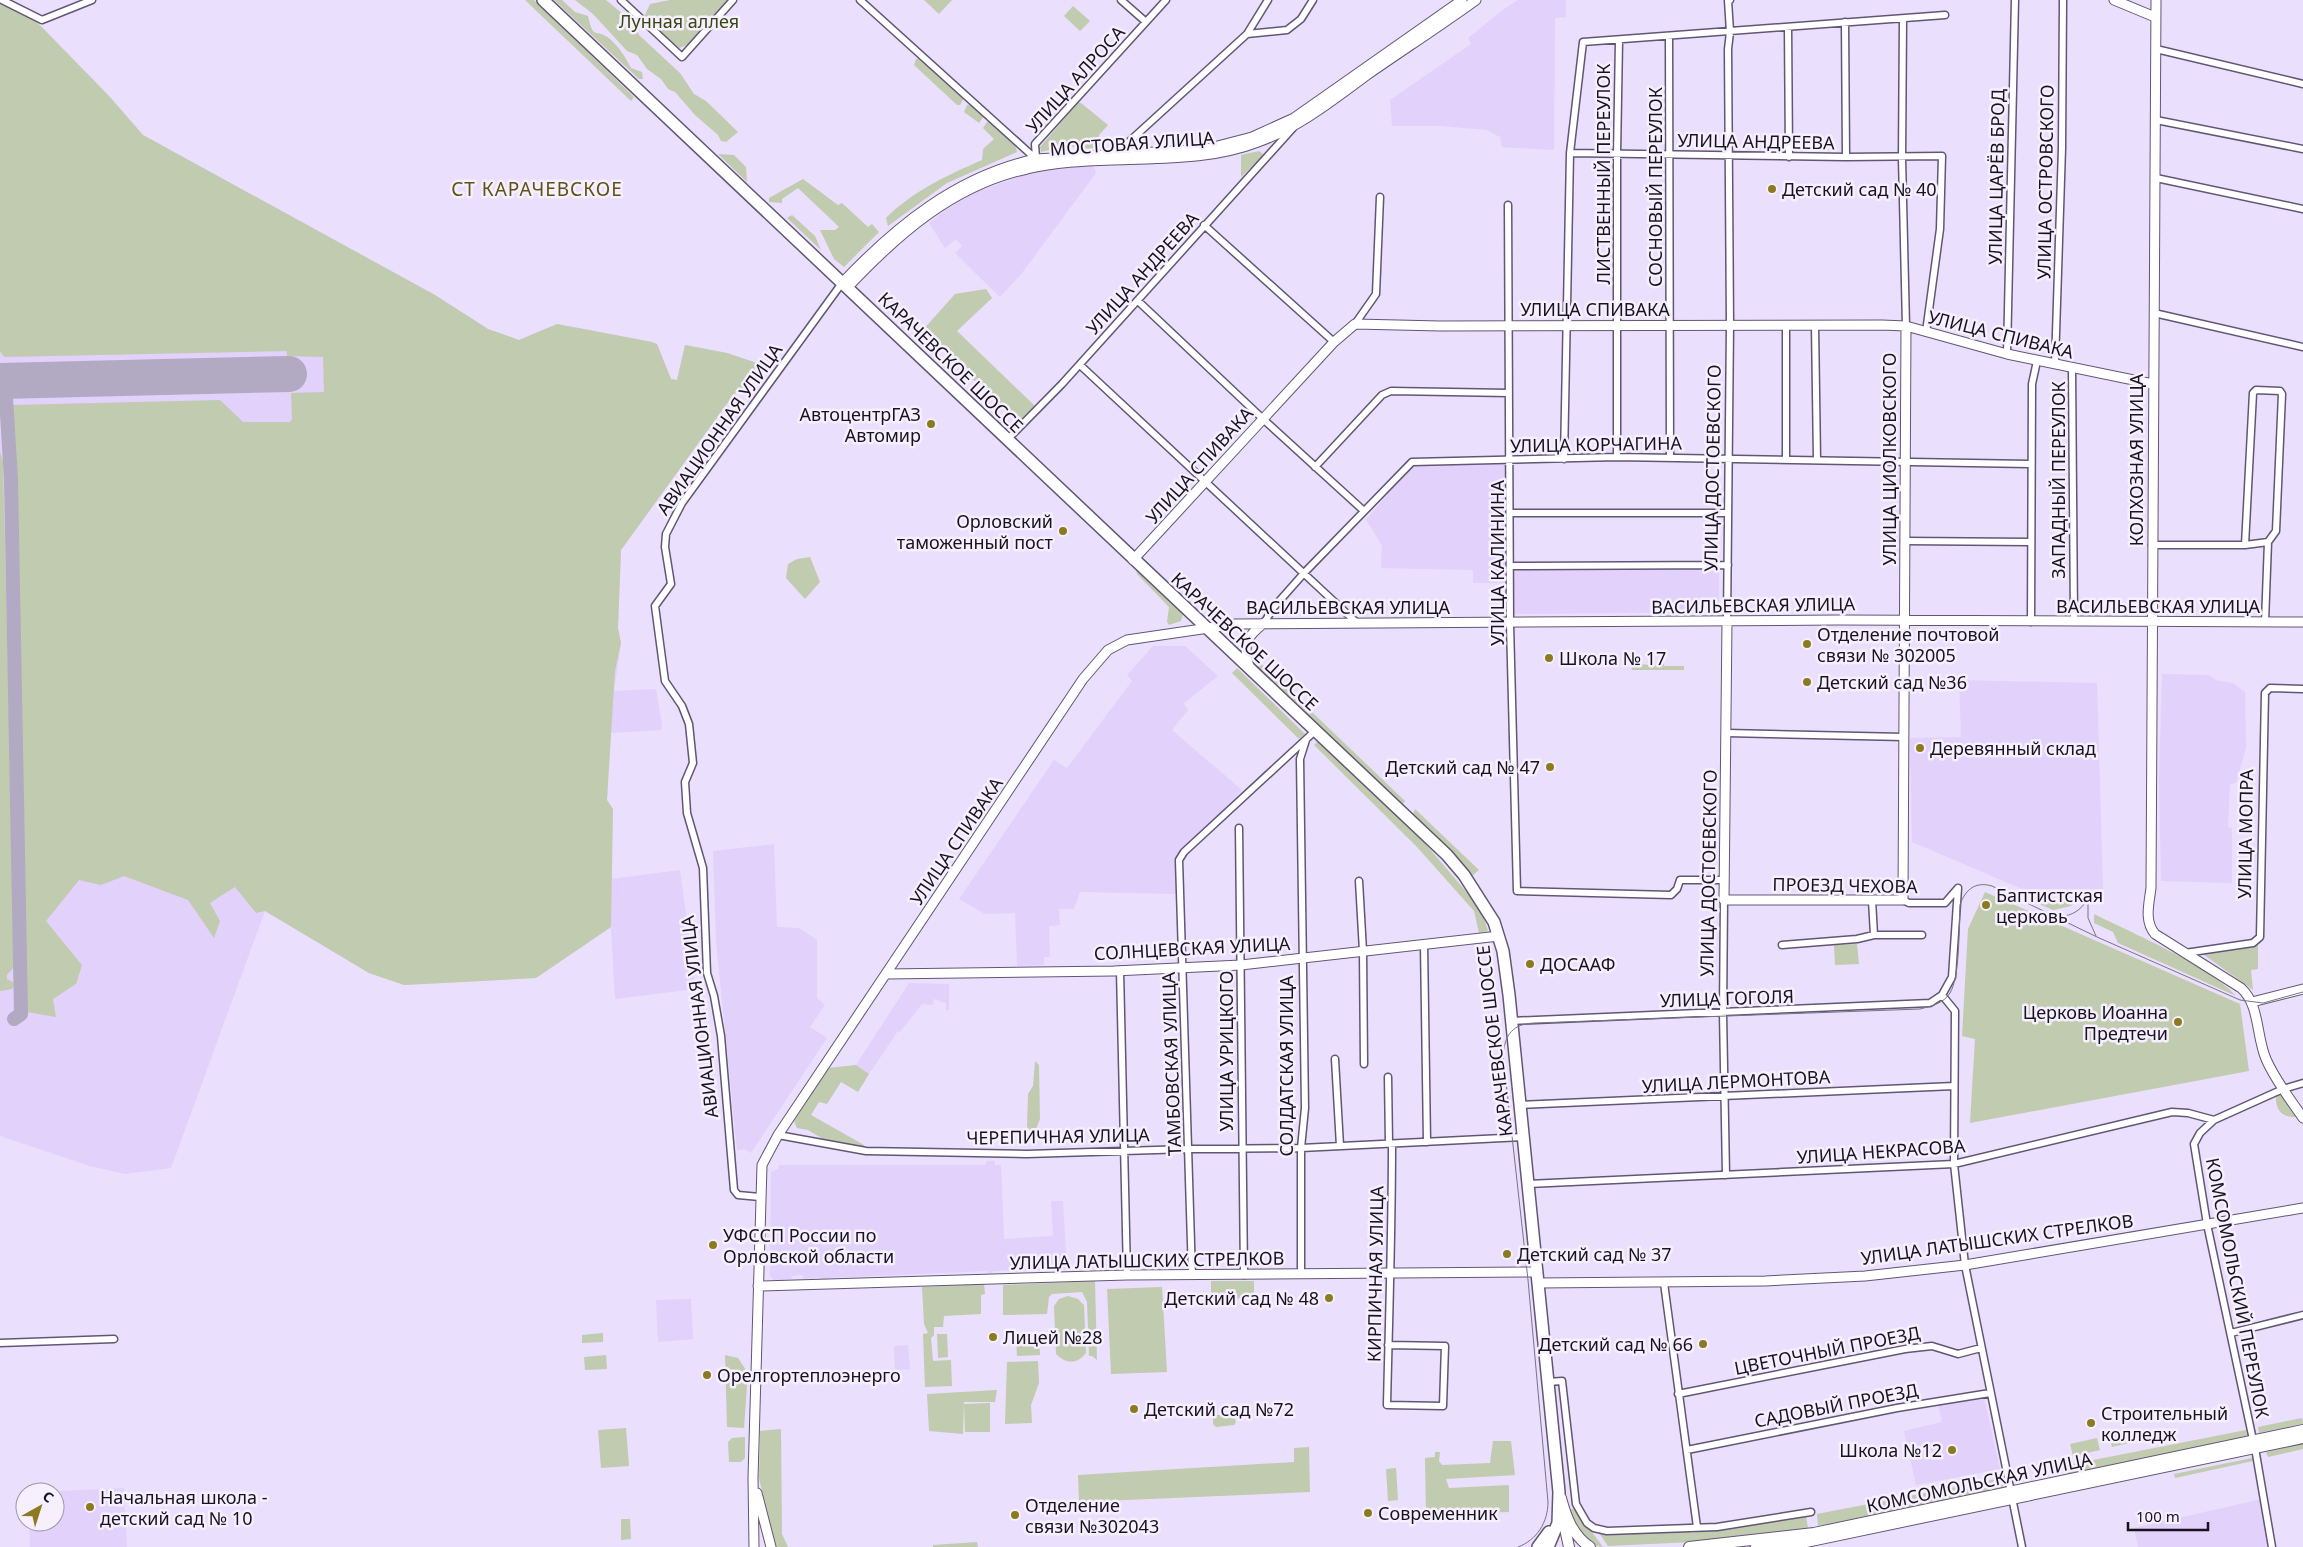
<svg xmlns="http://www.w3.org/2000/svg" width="2303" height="1547" viewBox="0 0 2303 1547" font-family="'Noto Sans',sans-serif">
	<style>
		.built { fill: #e2d1fb }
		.green { fill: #c1cbaf }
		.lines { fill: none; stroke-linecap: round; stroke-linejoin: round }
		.taxiway { stroke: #b2a9c2; stroke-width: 14 }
		.runway { stroke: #b2a9c2; stroke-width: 36 }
		.street-casing { stroke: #635674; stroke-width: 9 }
		.secondary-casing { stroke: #635674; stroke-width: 11 }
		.primary-casing { stroke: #635674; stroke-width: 12 }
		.highway-casing { stroke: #635674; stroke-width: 14 }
		.street { stroke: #fff; stroke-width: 6 }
		.secondary { stroke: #fff; stroke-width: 9 }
		.primary { stroke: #fff; stroke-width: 10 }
		.highway { stroke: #fff; stroke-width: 11 }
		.tram { stroke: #7a7387; stroke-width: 1 }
		.poi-dot { fill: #8b7a1f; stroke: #f5effe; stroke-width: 2 }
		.labels { text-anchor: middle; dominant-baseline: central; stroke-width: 5; stroke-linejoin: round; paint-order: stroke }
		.park-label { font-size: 18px; fill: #384611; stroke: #f5effe }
		.street-label { font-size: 18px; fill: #18131f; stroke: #f5effe }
		.poi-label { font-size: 18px; fill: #18131f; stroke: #f5effe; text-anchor: start }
		.neighbourhood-label { font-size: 19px; letter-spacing: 1px; fill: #5e5214; stroke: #f5effe }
	</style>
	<rect width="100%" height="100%" fill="#eadffc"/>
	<path class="built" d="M1518,0h48v17l-11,1 -1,132 -52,-3 -2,-10 -13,-7 -46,-4h-49l-2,-26 81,-56 -3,-6 36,-29z
		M0,3l89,72 54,60 292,160 53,34 31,11 38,-16 95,18 5,2 14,35 6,1 8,-35 42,8 33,11 -11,25 -15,5 -113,156 -3,78 3,15 -7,48 42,-2 6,37 -1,4 -51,3 -3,67 6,9 -2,70 69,-9 16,119 -81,10 -4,-72 -75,51 -132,7 -35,-12 -104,-62 -94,257 -46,6 -35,-8 -90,-30z
		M1093,165l3,8 -74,100 -22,24 -45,-44 7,-7 -6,-7 -11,9 -16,-25 18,-14 30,-17 55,-20z
		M1510,462l-1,121h-36v-13l-92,-2 1,-23 -16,-25 47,-56z
		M1719,567v45l-205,2 -1,-46z
		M1153,646h32l33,30 -34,27 4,7 -16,20 70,60 -67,70 3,34 -98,-2 -6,17h-15l1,16 -11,1 1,31h-6v8l-27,1 -2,-53 -30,1 -26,-15 95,-139 13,8 65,-87 -5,-6z
		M2162,674l46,1 10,6 15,2 12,9 1,56 -10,35 -6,1 -2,43 4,1v55l-71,-2 -2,-103z
		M1959,680l138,3 6,206h-81l-110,-47 -2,-104 51,-1z
		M774,844l3,83 22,1 18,12v58l8,7 -15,22 17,11 -76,115 -6,-4 -8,1 -21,-209 -3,-90z
		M909,983l40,1v26h-3v-7l-12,-4 -1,6 -11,-1 -22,28 -2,-1 -29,43 -13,-9z
		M987,1161h8v4h6l3,74 49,-3 -2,-35h12l4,68 -74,2 -1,3 -4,1 -1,-4 -160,7v3h-7v-4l-17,2v-4l-11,1 -1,3 -17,2 -4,-5 1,-104 7,-3 1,-4h206z
		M691,1299l2,40 -35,3 -2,-42z
		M908,1345l2,24 -15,1 -1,-24z
		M1984,1397l16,72 -84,16 -12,-54 38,-9 -4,-18z
		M124,1488l3,59h-97l-1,-25h26v-30h-18z
		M2262,1499l6,48h-130l-4,-19z"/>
	<path class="green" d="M525,0h9l100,97 -3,4z
		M554,0h8l13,12 13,4c6,26 7,11 22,23 9,8 16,19 21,29l11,4 1,7h-4z
		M575,0h31l30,25 3,10 41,38 14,21 12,7 32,31 -12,10 -5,-1 -3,-6 -23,-20 -20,-23 -7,-3 -7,-10 -14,-10 -10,-14 -10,-4 -34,-37z
		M670,0h58l-41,45 -8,3 -35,-31 6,-13z
		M924,0h28l-13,14z
		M0,3l34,16 76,78 33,38 292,160 53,34 31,11 38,-16 95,18 5,2 14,35 6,1 8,-35 42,8 33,11 -11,25 -15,5 -113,156 -3,78 3,15 -6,28 -8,129 6,9 -2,118 -75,51 -132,7 -35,-12 -104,-62 -9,2 -21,-26 -25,16 10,18 -6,17 -26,-38 -64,-24 -23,9 -22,-5 -33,41 36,44 -6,19 -23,15 3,18 -29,-5 -14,-607 207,-5 23,22h47l2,-3 -1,-26 33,-1 -1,-35 -36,-1v-5l-283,6 -4,-6z
		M1073,6l17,15 -10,10 -16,-15z
		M920,58l44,40 -4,7h-3l-43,-40 2,-6z
		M1078,103h3l27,22 -9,10 2,13 -22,1 -11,-4 -27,7 -1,-5z
		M971,104l13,12 -5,7 -15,-11 3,-7z
		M990,121l25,23 2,8 -70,31 -59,43 -2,-8c27,-27 62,-43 96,-58l1,-11 11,-10 -11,-11 4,-6z
		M1259,151l5,4 -23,22v-22z
		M718,154l16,1 12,12 1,15z
		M803,179l35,26 4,-2 26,24 4,-3 7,8 -35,35 -10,-8 -14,-29h15l4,-3 -41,-39 -16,11v4l-13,-1v-4z
		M792,215l23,21 6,14 -34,-32z
		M986,289l6,9 -35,33 79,76 -16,17 -98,-93 33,-37z
		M0,452l3,9 12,505 -8,9v4l8,4 -3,6 -12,2z
		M810,557l10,25 -15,17 -19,-21 2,-14 9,-5z
		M1136,569l47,45 -2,7 -12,4 -2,-3 2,-15 -32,-33z
		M1247,650l158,151 -4,5 -149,-144z
		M1660,658h3l1,8h20v4h-52l-1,-7 28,3z
		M1237,668l68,66 -6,5 -67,-66z
		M1318,741l104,99 59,69 7,22 -9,2 -5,-22 -57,-64 -103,-102z
		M1415,809l64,61 -7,6 -59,-62z
		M1985,892l255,112 9,67 -279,52 5,-84 -13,-3 6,-107z
		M2021,896l46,4 8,1 -4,5 -18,4z
		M2094,914c38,19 116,52 142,82l-118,-53 -5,-11 -19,-9z
		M2258,943v26l-7,1 2,20 -50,-36z
		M1857,944l2,20 -24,1 -1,-20z
		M1035,1061l4,4 1,54 -4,10 -4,2 -5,-4 1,-33 5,-8z
		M856,1065l13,9 -11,18 -17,-10 -14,22 -8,-2 -8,13 53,30 -1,3 -35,-6 -20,-12 -11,-2 -3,-7 34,-53z
		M2281,1093l17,24c-15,1 -23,-6 -22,-21z
		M1095,1281l2,79 -5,-4h-3l-2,-54 -5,-10 -30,2 -3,3 -2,17 -44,1v-30z
		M1211,1281h43v17l-43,1z
		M984,1284l1,10 -4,1v19l-37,2 -1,11h-9v8l-3,3 2,23 18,-1 1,26 -27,1 -2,-53 5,-1 -4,-9 -2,-37z
		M1162,1287l5,85 -56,2 -4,-85z
		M1068,1296l10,3 6,6 2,48c-10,12 -20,11 -30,1l-2,-48 5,-7z
		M603,1333v9l-21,1v-8z
		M937,1334h10l1,23 -10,1z
		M1016,1335h23l1,20 -23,1z
		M606,1355l1,14 -22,1 -1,-13z
		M725,1355l13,3 10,15 -4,55 -17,-1z
		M1038,1361l1,22 -8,22 1,18 -27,1 2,-62z
		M997,1390l-2,12h-31l-1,32 -34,-3 -2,-37z
		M990,1403v29h-25l-1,-28z
		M1233,1414l3,8 -2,3 -18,2 -3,-3v-6l2,-3z
		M2302,1418l1,6 -44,9 -1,-6z
		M626,1428l3,38 -28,2 -3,-38z
		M781,1429l1,105 6,13h-13l-16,-69 1,-47z
		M2139,1429l2,8 -3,4 -26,6 -3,-12z
		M2246,1430l1,7 -86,20 -94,17 -5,-4 1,-4 10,-2z
		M745,1437v21l-4,4h-12l-1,-20 4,-4z
		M2097,1438l3,12 -27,6 -3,-12z
		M1493,1441h18l4,34 -69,4 3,9 60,-3v27l-83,3 -1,-57 10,-1v-5h5l-1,9 3,4 48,-2z
		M2303,1443v6l-35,8 -2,-5z
		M1309,1447l1,45 -231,10 -1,-27 216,-13v-14z
		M2252,1458l1,3 -78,17 -1,-4z
		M1396,1468l2,32 -10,1 -2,-32z
		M2002,1478l2,11 -186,37 -1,-12z
		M1568,1509h7l28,38c-19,-1 -28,-23 -35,-38z
		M1806,1516l2,12 -115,14 -85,4 -9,-13 9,2 82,-6 1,4z
		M621,1519h9l1,20 -10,1z
		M977,1542l1,5h-45v-2z"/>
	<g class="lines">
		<path class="taxiway" d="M0,370l5,11 6,99 10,534 -7,5"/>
		<path class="runway" d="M0,381l289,-7"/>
		<defs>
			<path id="street" d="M2,0l40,20 50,-20
				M621,0l61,57 51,-57
				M860,0l176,159
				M1121,0l25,22
				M1903,19l-1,139 4,168
				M1845,22l1,135
				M1788,27l1,130
				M1247,34l21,-34
				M1669,36l1,421
				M2156,49l147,35
				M2156,120l147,29
				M1124,153l1,-7 8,-8 114,-104 40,-4 14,-11 12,-19
				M1570,153l276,4 96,-1 -2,73 -14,103
				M1036,158l-1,-14 131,-144
				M2156,178l147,31
				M1508,205l2,419 7,267 154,4 6,-6 3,-9h44
				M1204,225l130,117
				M1138,301l125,118 101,92
				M2154,313l149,34
				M1355,324l21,-30 4,-97
				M1815,325l2,135
				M2007,354l8,-354
				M2055,364l7,-216 1,-148
				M1080,365l277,258
				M2072,368l2,253
				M1007,440l55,-56 231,-256
				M1617,457v-303l2,-113
				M1564,459l6,-306 13,-111 362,-27
				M1786,460v-135
				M1315,467l67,-72 9,-4 118,2
				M1511,513h216
				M1904,541l126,1
				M2152,545h93l8,-152 3,-3 24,1 2,3 -6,137 -8,11 -3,80
				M2245,545l23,-3
				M1512,566l216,-1
				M1727,622l3,-297 -2,-276 2,-17 -2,-32h2
				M2031,622l1,-238 5,-23
				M1264,623l10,-16 31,-35 107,-110 205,-5 413,7
				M1727,733l177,4
				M1239,828l5,447
				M1359,881l4,70 1,113
				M1724,900l-1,113 3,162
				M1903,900l6,3h36l13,-15
				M1874,935h48
				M1424,944l3,198
				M1782,945l75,-6 17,-4 -2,-35
				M2185,953l68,-10 7,-6 5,-244 5,-5 33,1
				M1120,970l7,305
				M1942,995l13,16 -1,153 11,101 57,282
				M1511,1021l419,-18 12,-8 10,-18 6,-89
				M1335,1059l5,87
				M1388,1077l1,67
				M1519,1105l435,-19
				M2214,1120l-14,13 -6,11 13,80 46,216
				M778,1135l88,16 161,3 161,-5 113,-1 222,-11
				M1528,1184l426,-20 218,-52 16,1 26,7 69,-31 20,-6
				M760,1197l-22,-2 -4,-5 -13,-154 -7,-40 -7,-23 -4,-105 -16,-55 -2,-31 8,-19 -4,-39 -7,-18 -17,-25 -10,-75 16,-22 -6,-37 1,-13 16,-31 160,-220
				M1301,1273v-125l4,-40 -5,-349 6,-19
				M1192,1275l-13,-415 5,-8 131,-121
				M1664,1283l33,244
				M2231,1333l72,-18
				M0,1343l114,-4
				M1388,1345l57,1 -2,60 -56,-1c2,-87 5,-174 5,-261
				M1548,1382l14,-1 14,123 11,19 7,5 13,3 110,-4 94,-15
				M1678,1394l227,-45 27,-3 26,8 23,-6
				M2255,1448l17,99
				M1687,1450l210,-42 93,-15"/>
			<path id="secondary" d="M2114,0l41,17
				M2156,0l-5,888c-2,16 -7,33 4,46l86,54c19,17 15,48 25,71 9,21 24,40 37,59
				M842,283c54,-57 115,-107 194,-124l170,-10 46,-12 42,-19 168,-118
				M847,288c50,-53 106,-103 180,-119 28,-7 57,-8 86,-9 49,-2 98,0 145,-18 40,-14 75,-42 109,-67 36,-25 73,-49 109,-75
				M1133,560l201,-218 21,-18 85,2 442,-1 24,1 101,28 146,30
				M1727,622l-3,278h179l3,-574
				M1249,667c-6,-23 -4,-29 15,-44
				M886,974l228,-3 127,-6 258,-29
				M2252,1002l51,-13
				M1538,1283l227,-2 100,-5 100,-11 338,-57
				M758,1286l369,-11 410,-3
				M757,1493l14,54
				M754,1547l-1,-69 9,-313 16,-30 305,-456 25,-29 19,-10 109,-16 602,-4 465,2"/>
			<path id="primary" d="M1561,1498c5,19 12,38 29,49
				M1562,1515l7,32
				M1689,1547l125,-14 489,-103
				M1756,1547l50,-5 497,-104"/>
			<path id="highway" d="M543,0l904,855 17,20 30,47 9,29 6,44 50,497 -1,31 -10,24
				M1538,1547l11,-15"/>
		</defs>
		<use href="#street" class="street-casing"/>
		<use href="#secondary" class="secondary-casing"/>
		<use href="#primary" class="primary-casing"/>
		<use href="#highway" class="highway-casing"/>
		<use href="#street" class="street"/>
		<use href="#secondary" class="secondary"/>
		<use href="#primary" class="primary"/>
		<use href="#highway" class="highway"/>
		<path class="tram" d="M2088,891v27l8,18
			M2056,916c14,2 26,-6 32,-18
			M1518,1547c19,-7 30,-25 30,-45l-20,-222 -25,-225c2,-21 10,-31 31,-32l386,-14c11,-3 23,-5 30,-16 10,-16 9,-68 10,-88 5,-15 15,-24 32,-19l105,51 143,63 23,3 40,-11"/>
	</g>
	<g class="poi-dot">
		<circle cx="1772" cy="189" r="5"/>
		<circle cx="931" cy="424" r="5"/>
		<circle cx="1063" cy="531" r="5"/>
		<circle cx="1807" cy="644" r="5"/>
		<circle cx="1549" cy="658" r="5"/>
		<circle cx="1807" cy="682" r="5"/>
		<circle cx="1920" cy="748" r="5"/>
		<circle cx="1550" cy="767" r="5"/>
		<circle cx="1986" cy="905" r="5"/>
		<circle cx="1530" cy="964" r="5"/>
		<circle cx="2178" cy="1022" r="5"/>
		<circle cx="713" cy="1245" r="5"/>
		<circle cx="1507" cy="1254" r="5"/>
		<circle cx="1329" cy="1298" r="5"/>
		<circle cx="993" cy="1337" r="5"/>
		<circle cx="1703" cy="1344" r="5"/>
		<circle cx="707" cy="1375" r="5"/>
		<circle cx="1134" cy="1409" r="5"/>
		<circle cx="2091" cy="1423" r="5"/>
		<circle cx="1952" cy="1450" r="5"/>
		<circle cx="90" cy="1507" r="5"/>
		<circle cx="1368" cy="1513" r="5"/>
		<circle cx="1015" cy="1515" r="5"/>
	</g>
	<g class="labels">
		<g class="park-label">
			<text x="679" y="21">Лунная аллея</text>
		</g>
		<g class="street-label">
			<text transform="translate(1075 79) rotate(-48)">УЛИЦА АЛРОСА</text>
			<text transform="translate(1756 141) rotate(1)">УЛИЦА АНДРЕЕВА</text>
			<text transform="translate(1132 143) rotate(-4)">МОСТОВАЯ УЛИЦА</text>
			<text transform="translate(1603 174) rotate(-90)">ЛИСТВЕННЫЙ ПЕРЕУЛОК</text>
			<text transform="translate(1996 177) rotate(-89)">УЛИЦА ЦАРЁВ БРОД</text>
			<text transform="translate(2045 182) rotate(-89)">УЛИЦА ОСТРОВСКОГО</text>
			<text transform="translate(1655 187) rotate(-90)">СОСНОВЫЙ ПЕРЕУЛОК</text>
			<text transform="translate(1142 273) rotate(-48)">УЛИЦА АНДРЕЕВА</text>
			<text x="1595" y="309">УЛИЦА СПИВАКА</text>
			<text transform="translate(2001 334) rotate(14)">УЛИЦА СПИВАКА</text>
			<text transform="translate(951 362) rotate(44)">КАРАЧЕВСКОЕ ШОССЕ</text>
			<text transform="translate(719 429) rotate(-55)">АВИАЦИОННАЯ УЛИЦА</text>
			<text transform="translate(1596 444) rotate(-1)">УЛИЦА КОРЧАГИНА</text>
			<text transform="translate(1889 459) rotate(-90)">УЛИЦА ЦИОЛКОВСКОГО</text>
			<text transform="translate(2136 460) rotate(-90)">КОЛХОЗНАЯ УЛИЦА</text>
			<text transform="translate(1199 465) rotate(-48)">УЛИЦА СПИВАКА</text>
			<text transform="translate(1712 468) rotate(-89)">УЛИЦА ДОСТОЕВСКОГО</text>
			<text transform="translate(2058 480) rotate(-90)">ЗАПАДНЫЙ ПЕРЕУЛОК</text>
			<text transform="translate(1497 563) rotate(-90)">УЛИЦА КАЛИНИНА</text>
			<text transform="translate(1753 605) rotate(-1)">ВАСИЛЬЕВСКАЯ УЛИЦА</text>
			<text x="2158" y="606">ВАСИЛЬЕВСКАЯ УЛИЦА</text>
			<text x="1348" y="607">ВАСИЛЬЕВСКАЯ УЛИЦА</text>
			<text transform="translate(1245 641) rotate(43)">КАРАЧЕВСКОЕ ШОССЕ</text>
			<text transform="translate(2245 834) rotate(-89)">УЛИЦА МОПРА</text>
			<text transform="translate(956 841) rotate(-56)">УЛИЦА СПИВАКА</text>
			<text transform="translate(1708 873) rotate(-89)">УЛИЦА ДОСТОЕВСКОГО</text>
			<text transform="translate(1845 885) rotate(1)">ПРОЕЗД ЧЕХОВА</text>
			<text transform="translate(1192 948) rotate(-3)">СОЛНЦЕВСКАЯ УЛИЦА</text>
			<text transform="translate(1727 998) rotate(-2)">УЛИЦА ГОГОЛЯ</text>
			<text transform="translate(699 1017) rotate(-97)">АВИАЦИОННАЯ УЛИЦА</text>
			<text transform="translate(1494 1041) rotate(-97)">КАРАЧЕВСКОЕ ШОССЕ</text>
			<text transform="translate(1226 1051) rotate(-90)">УЛИЦА УРИЦКОГО</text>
			<text transform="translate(1171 1064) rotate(-92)">ТАМБОВСКАЯ УЛИЦА</text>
			<text transform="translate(1286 1066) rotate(-90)">СОЛДАТСКАЯ УЛИЦА</text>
			<text transform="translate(1736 1081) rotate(-3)">УЛИЦА ЛЕРМОНТОВА</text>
			<text transform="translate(1058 1136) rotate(-1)">ЧЕРЕПИЧНАЯ УЛИЦА</text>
			<text transform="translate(1881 1151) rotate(-4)">УЛИЦА НЕКРАСОВА</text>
			<text transform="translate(1997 1239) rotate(-8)">УЛИЦА ЛАТЫШСКИХ СТРЕЛКОВ</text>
			<text transform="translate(1147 1260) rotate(-1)">УЛИЦА ЛАТЫШСКИХ СТРЕЛКОВ</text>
			<text transform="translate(1375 1274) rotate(-89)">КИРПИЧНАЯ УЛИЦА</text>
			<text transform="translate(2238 1288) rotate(79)">КОМСОМОЛЬСКИЙ ПЕРЕУЛОК</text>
			<text transform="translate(1827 1350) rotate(-11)">ЦВЕТОЧНЫЙ ПРОЕЗД</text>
			<text transform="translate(1836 1405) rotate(-11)">САДОВЫЙ ПРОЕЗД</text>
			<text transform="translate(1979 1482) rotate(-12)">КОМСОМОЛЬСКАЯ УЛИЦА</text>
		</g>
		<g class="poi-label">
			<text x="1782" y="189">Детский сад № 40</text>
			<text x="921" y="414" text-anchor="end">АвтоцентрГАЗ<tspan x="921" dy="21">Автомир</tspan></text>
			<text x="1053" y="521" text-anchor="end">Орловский<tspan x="1053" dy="21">таможенный пост</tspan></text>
			<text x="1817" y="634">Отделение почтовой<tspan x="1817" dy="21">связи № 302005</tspan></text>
			<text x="1559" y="658">Школа № 17</text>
			<text x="1817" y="682">Детский сад №36</text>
			<text x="1930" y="748">Деревянный склад</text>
			<text x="1540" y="767" text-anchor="end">Детский сад № 47</text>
			<text x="1996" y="895">Баптистская<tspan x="1996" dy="21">церковь</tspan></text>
			<text x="1540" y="964">ДОСААФ</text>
			<text x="2168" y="1012" text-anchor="end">Церковь Иоанна<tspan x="2168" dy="21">Предтечи</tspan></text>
			<text x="723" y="1235">УФССП России по<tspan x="723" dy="21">Орловской области</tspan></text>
			<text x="1517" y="1254">Детский сад № 37</text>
			<text x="1319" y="1298" text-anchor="end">Детский сад № 48</text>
			<text x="1003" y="1337">Лицей №28</text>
			<text x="1693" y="1344" text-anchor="end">Детский сад № 66</text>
			<text x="717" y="1375">Орелгортеплоэнерго</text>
			<text x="1144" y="1409">Детский сад №72</text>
			<text x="2101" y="1413">Строительный<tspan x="2101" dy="21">колледж</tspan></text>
			<text x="1942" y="1450" text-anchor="end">Школа №12</text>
			<text x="100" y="1497">Начальная школа -<tspan x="100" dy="21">детский сад № 10</tspan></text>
			<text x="1025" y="1505">Отделение<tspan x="1025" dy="21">связи №302043</tspan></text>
			<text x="1378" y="1513">Современник</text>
		</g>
		<g class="neighbourhood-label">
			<text x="537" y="189">СТ КАРАЧЕВСКОЕ</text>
		</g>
	</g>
	<g transform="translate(40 1507) rotate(39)"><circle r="24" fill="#f5effe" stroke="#9d97a5"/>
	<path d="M0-4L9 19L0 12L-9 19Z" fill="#8b7a1f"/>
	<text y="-8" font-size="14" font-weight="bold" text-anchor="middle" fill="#18131f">С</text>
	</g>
	<path d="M2128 1522v8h80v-8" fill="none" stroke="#18131f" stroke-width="2.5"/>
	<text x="2136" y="1522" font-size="15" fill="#18131f" stroke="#f5effe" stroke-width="4" paint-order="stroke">100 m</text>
</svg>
